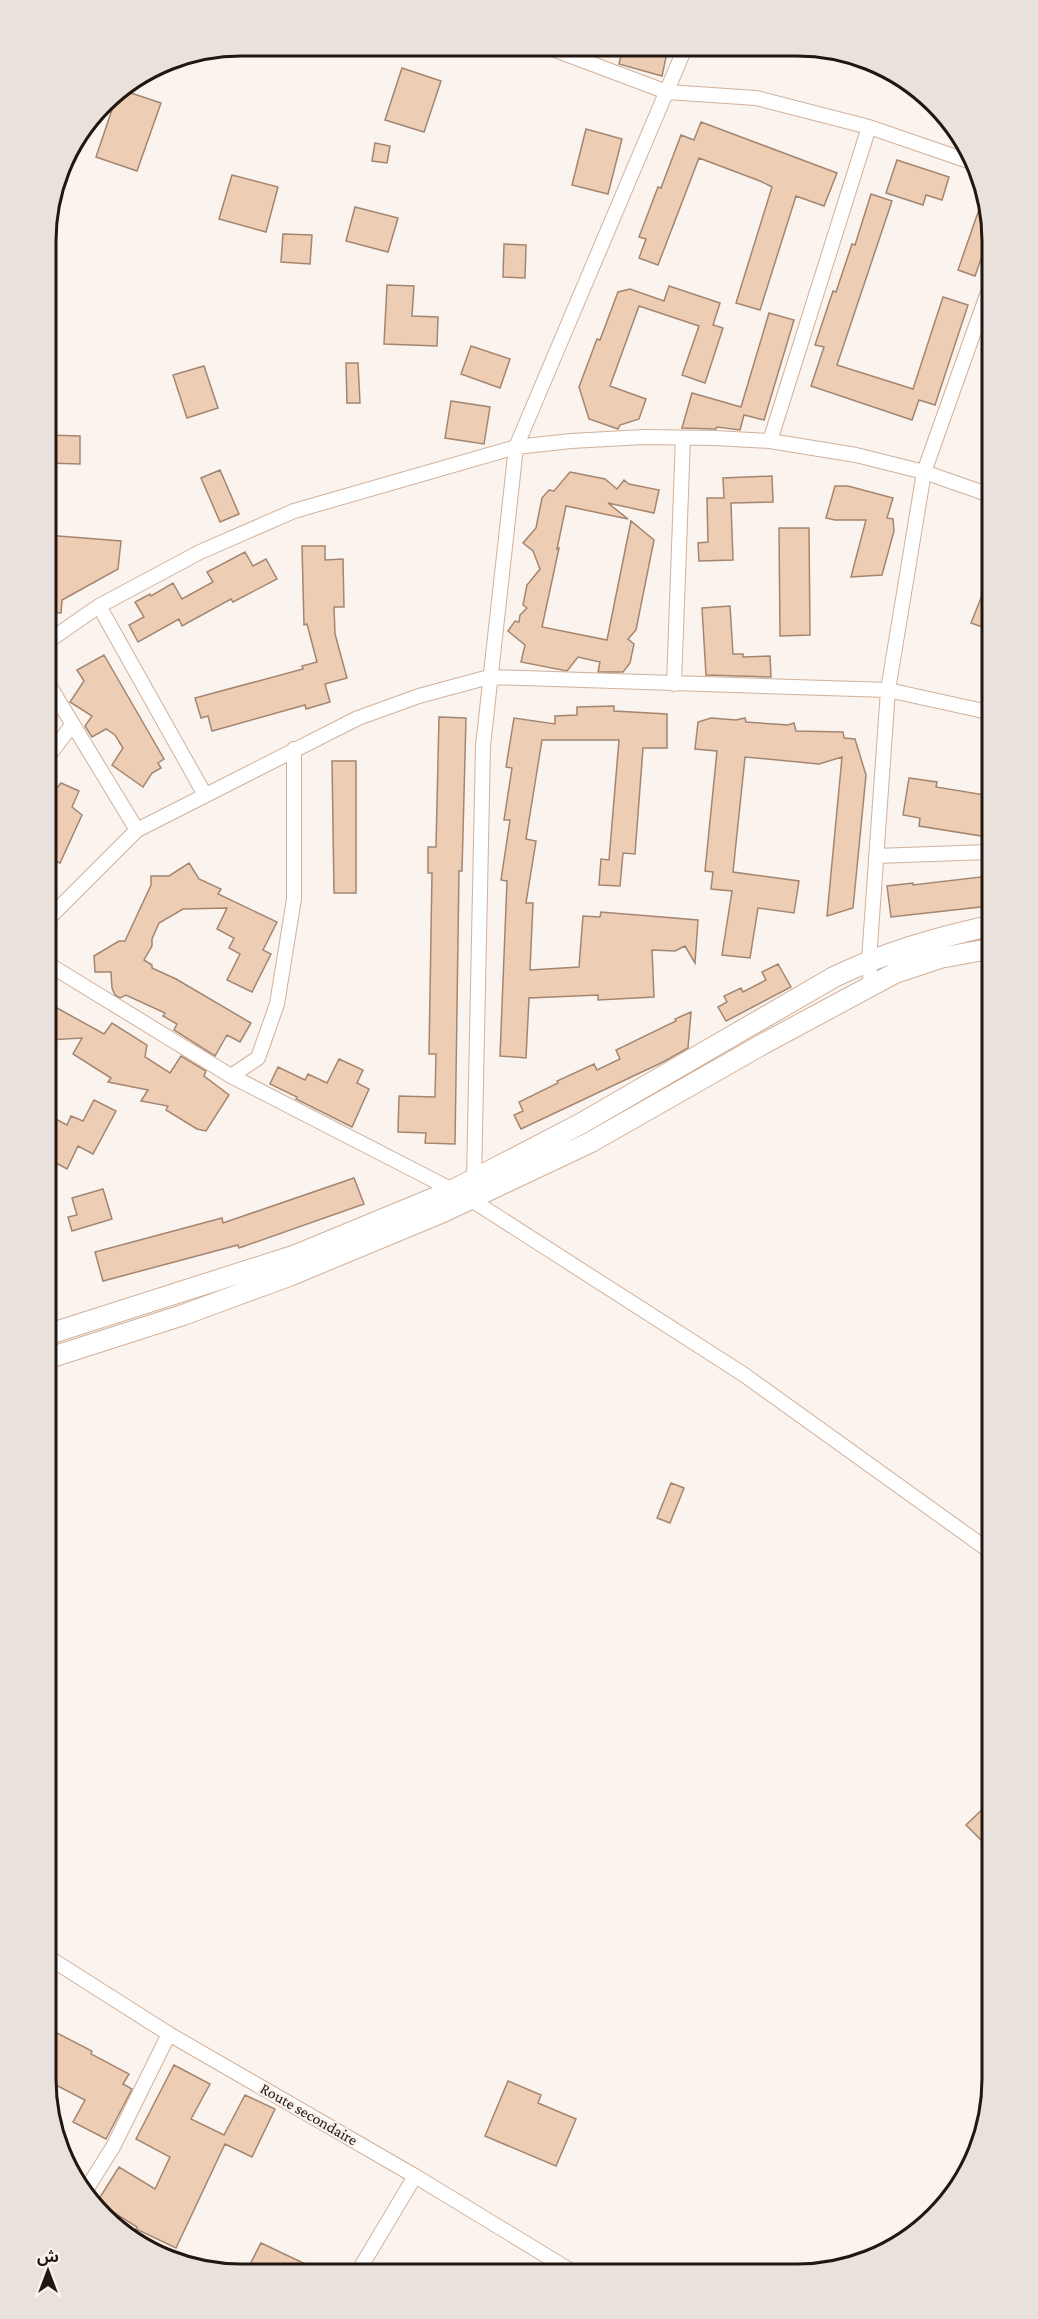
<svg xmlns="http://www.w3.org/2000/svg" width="1038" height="2319" viewBox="0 0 1038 2319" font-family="'Crimson Pro','Noto Sans Arabic',serif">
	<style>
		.building { fill: #eecdb5; stroke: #a48670; stroke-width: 1.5 }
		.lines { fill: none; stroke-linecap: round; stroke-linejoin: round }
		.street-casing { stroke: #d1b19a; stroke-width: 16 }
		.secondary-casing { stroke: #d1b19a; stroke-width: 22 }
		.street { stroke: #fff; stroke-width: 14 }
		.secondary { stroke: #fff; stroke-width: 20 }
		.labels { text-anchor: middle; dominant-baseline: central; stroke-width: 4.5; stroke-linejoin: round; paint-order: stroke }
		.street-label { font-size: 16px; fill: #22160e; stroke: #faf3ee }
		.rim { fill: none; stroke: #22160e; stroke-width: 3 }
	</style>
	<rect width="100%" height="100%" fill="#faf3ee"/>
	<path class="building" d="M623,47l45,1 -6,28 -43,-12z
		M402,68l39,13 -17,51 -39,-12z
		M119,89l42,14 -24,68 -41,-14z
		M701,122l136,51 -13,33 -28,-10 -36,114 -24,-7 36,-116 -12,-6 -61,-23 -41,107 -19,-7 7,-19 -7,-2 19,-50 3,1 20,-53 13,5z
		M586,129l36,10 -14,55 -36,-9z
		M375,143l15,3 -3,17 -15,-2z
		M897,160l52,17 -7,23 -16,-5 -3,10 -37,-12z
		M232,175l46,12 -12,45 -47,-13z
		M871,194l21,7 -55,164 76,24 30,-92 25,8 -33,100 -16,-5 -7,20 -101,-34 13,-39 -9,-2 18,-54 3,1 16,-48 3,1z
		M984,195l2,1v65l-5,-2 -6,17 -17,-6z
		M355,207l43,11 -10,34 -42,-11z
		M283,234l29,1 -2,29 -29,-2z
		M504,244l22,1 -1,33 -22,-1z
		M387,285l27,1 -2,30 26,1 -1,29 -53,-2z
		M669,286l51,17 -7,22 10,3 -18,55 -23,-8 17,-49 -60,-20 -29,80 36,13 -7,20 -19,6 -2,4 -29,-10 -10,-32 18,-48 3,1 18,-48 12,-3 34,12z
		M769,313l25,7 -30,100 -20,-5 -4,15 -23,-3 -1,2 -34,-1 10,-35 49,14z
		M471,346l39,13 -10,29 -39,-14z
		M346,363h12l2,40h-13z
		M204,366l14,42 -31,10 -14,-43z
		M451,401l39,6 -6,37 -39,-6z
		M46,435l34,1v28l-34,-1z
		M220,470l19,44 -19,8 -19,-44z
		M570,472l35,7 12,10 7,-9 5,4 30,6 -5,23 -46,-10 20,16 -62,-13 -9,43 2,-1 -17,79 65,13 24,-119 23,19 -18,90 -8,9 6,5 -4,19 -7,9h-25l2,-10 -22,-5 -11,14 -46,-9 4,-17 -17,-14 7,-10 4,1 1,-7 7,-7 -4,-3 4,-20 13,-16 -7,-18 -10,-8 13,-15 6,-30 7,-8 5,1z
		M772,476l1,26 -42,1 2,57 -34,1 -1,-18 10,-1 -1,-44h17l-1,-20z
		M835,486h13l45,12 -6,20 6,1 1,12 -12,44 -31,2 15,-57h-31l-9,-2z
		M779,528h30l1,107 -30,1z
		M46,535l75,6 -3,28 -56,31 -1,13 -14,-1z
		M302,546h23v14l18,-1 1,48h-10l1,27 12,44 -22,6 5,18 -24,7 -1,-4 -93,26 -4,-15 -7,2 -6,-20 108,-29 -1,-3 15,-4 -10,-38 -3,1z
		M245,552l8,14 13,-7 11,20 -44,23 -2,-3 -49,27 -3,-7 -41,23 -9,-17 15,-8 -9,-15 15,-8 1,2 22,-13 9,16 31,-17 -6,-10z
		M987,583h1v46l-17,-6z
		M730,606l3,48h10v3l27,-1 1,21 -65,-2 -4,-67z
		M104,655l60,104 -6,4 3,5 -9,5 -9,14 -31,-22 11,-17 -8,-13 -9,-6 -14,8 -7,-11 7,-10 -22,-14 14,-21 -7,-11z
		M614,706v5l53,3v34h-24l-8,106 -12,-1 -3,33 -21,-1 2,-26 8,1 10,-120h-77l-16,99 10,2 -10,62h7l-3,67 49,-3 4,-51 17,1 1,-5 97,8 -3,43 -10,-17 -10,5 -23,-1 2,47 -56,3v-5l-69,3 -3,60 -26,-2 7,-175 -6,-1 9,-60h-6l8,-52 -6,-1 8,-49 41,6v-8l22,-1v-8z
		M439,717l27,1 -4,153h-3l-4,273 -30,-1 1,-10 -28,-1 1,-36 36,1 1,-43h-7l3,-181h-4v-26h8z
		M711,718l25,2 9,-2 1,4 42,3 6,-2 2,8 47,1 1,6 11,1 11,36 -13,133 -26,8 15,-159 -23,7 -74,-7 -12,115 66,9 -5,32 -36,-5 -8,50 -28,-3 10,-64 -21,-2 2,-17 -8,-1 12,-120 -22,-2 3,-27z
		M332,761h24v132h-22z
		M909,778l28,4 -1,5 49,8 -1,4h4v38l-69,-11 1,-8 -17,-3z
		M61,783l18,8 -7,16 10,8 -22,48 -12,-5 -1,-54 5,-10z
		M189,863l10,16 22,10 -3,5 59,28 -14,28 8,4 -19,38 -25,-12 13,-26 -11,-6 5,-10 -17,-9 10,-21 -44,1 -24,14 -7,16v7l-8,14 8,5v3l24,11 75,44 -11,19 -13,-7 -12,21 -41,-26 3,-6 -14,-8 2,-3 -39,-18 -6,3 -5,-3 -3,-7 -1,-16h-16l-1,-16 25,-15h6l26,-56v-9h18z
		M989,876v30l-98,11 -4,-31 26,-3v2z
		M778,964l13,23 -65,34 -8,-14 9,-5 -3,-6 17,-8 2,4 23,-12 -4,-8z
		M48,1003l56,31 8,-11 35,22 -2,12 25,16 11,-17 25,15 -2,5 25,19 -23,36 -9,-2 -31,-19 2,-4 -27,-5 7,-11 -40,-8 3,-4 -38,-24 9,-16 -34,2z
		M691,1012l-3,36 -25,14 -142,67 -7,-14 9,-4 -4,-9 39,-19 -1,-2 37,-17 3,6 23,-11 -4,-9 60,-29 -1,-2z
		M339,1059l24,11 -6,13 12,6 -17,38 -56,-28 1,-2 -27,-13 8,-17 27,13 3,-6 19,9z
		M94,1100l22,11 -23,43 -15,-8 -11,23 -18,-10 -1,-44 19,10 4,-9 12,5z
		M354,1178l10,26 -125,44 -1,-3 -135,36 -8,-29 127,-34 1,5z
		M103,1189l9,30 -40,12 -4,-14 9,-2 -5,-17z
		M671,1483l13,5 -14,35 -13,-5z
		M992,1800v51l-26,-26z
		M51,2030l41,21 -1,3 38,20 -6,10 9,5 -26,50 -33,-17 12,-22 -33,-17z
		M174,2065l36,19 -19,35 33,16 21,-40 30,14 -23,48 -27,-13 -49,104 -40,-19 1,-2 -40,-25 22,-35 36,22 15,-32 -34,-18z
		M508,2081l33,14 -3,8 38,16 -20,47 -71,-30z
		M261,2243l57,27h-71z"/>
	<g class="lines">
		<defs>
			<path id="street" d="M547,47l120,45 89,6 113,29 105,36
				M770,441l99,-314
				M99,606l106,189
				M47,642l52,-36 101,-54 94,-41 222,-64 55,-6 73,-4 71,1 55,3 86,14 68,17 63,22
				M47,682l90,148
				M674,684l9,-246
				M47,758l25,-33
				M876,856l112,-4
				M48,919l89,-89 221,-112 61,-22 70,-19 399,13 100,22
				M48,964l183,112 239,123 273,175 248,178
				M871,986l-2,-26 19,-270 36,-218 63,-177
				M231,1076l27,-18 19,-54 17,-105v-150
				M474,1180l9,-434 33,-299 169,-399
				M51,1959l118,75 246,142 153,93
				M84,2193l29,-46 56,-113
				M359,2270l56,-94"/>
			<path id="secondary" d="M49,1334l247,-79 155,-64 131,-68 252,-146c52,-25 98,-38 155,-51
				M49,1358l134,-43 106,-39 154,-64 148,-70 172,-98 132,-71 45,-15 49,-9"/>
		</defs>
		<use href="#street" class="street-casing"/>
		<use href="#secondary" class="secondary-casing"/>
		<use href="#street" class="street"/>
		<use href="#secondary" class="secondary"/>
	</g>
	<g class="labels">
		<g class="street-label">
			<text transform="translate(309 2114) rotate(30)">Route secondaire</text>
		</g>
	</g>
	<path d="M0 0H1038V2319H0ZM241 56H797A185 185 0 0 1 982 241V2079A185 185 0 0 1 797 2264H241A185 185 0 0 1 56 2079V241A185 185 0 0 1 241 56Z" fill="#e9e1dc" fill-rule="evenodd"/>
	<path class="rim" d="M241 56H797A185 185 0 0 1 982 241V2079A185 185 0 0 1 797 2264H241A185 185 0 0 1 56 2079V241A185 185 0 0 1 241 56Z"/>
	<g transform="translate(48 2271)" stroke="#faf3ee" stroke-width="4.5" paint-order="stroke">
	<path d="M0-4.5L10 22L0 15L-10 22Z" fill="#22160e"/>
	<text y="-9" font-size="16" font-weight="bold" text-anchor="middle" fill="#22160e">ش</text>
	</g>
</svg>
